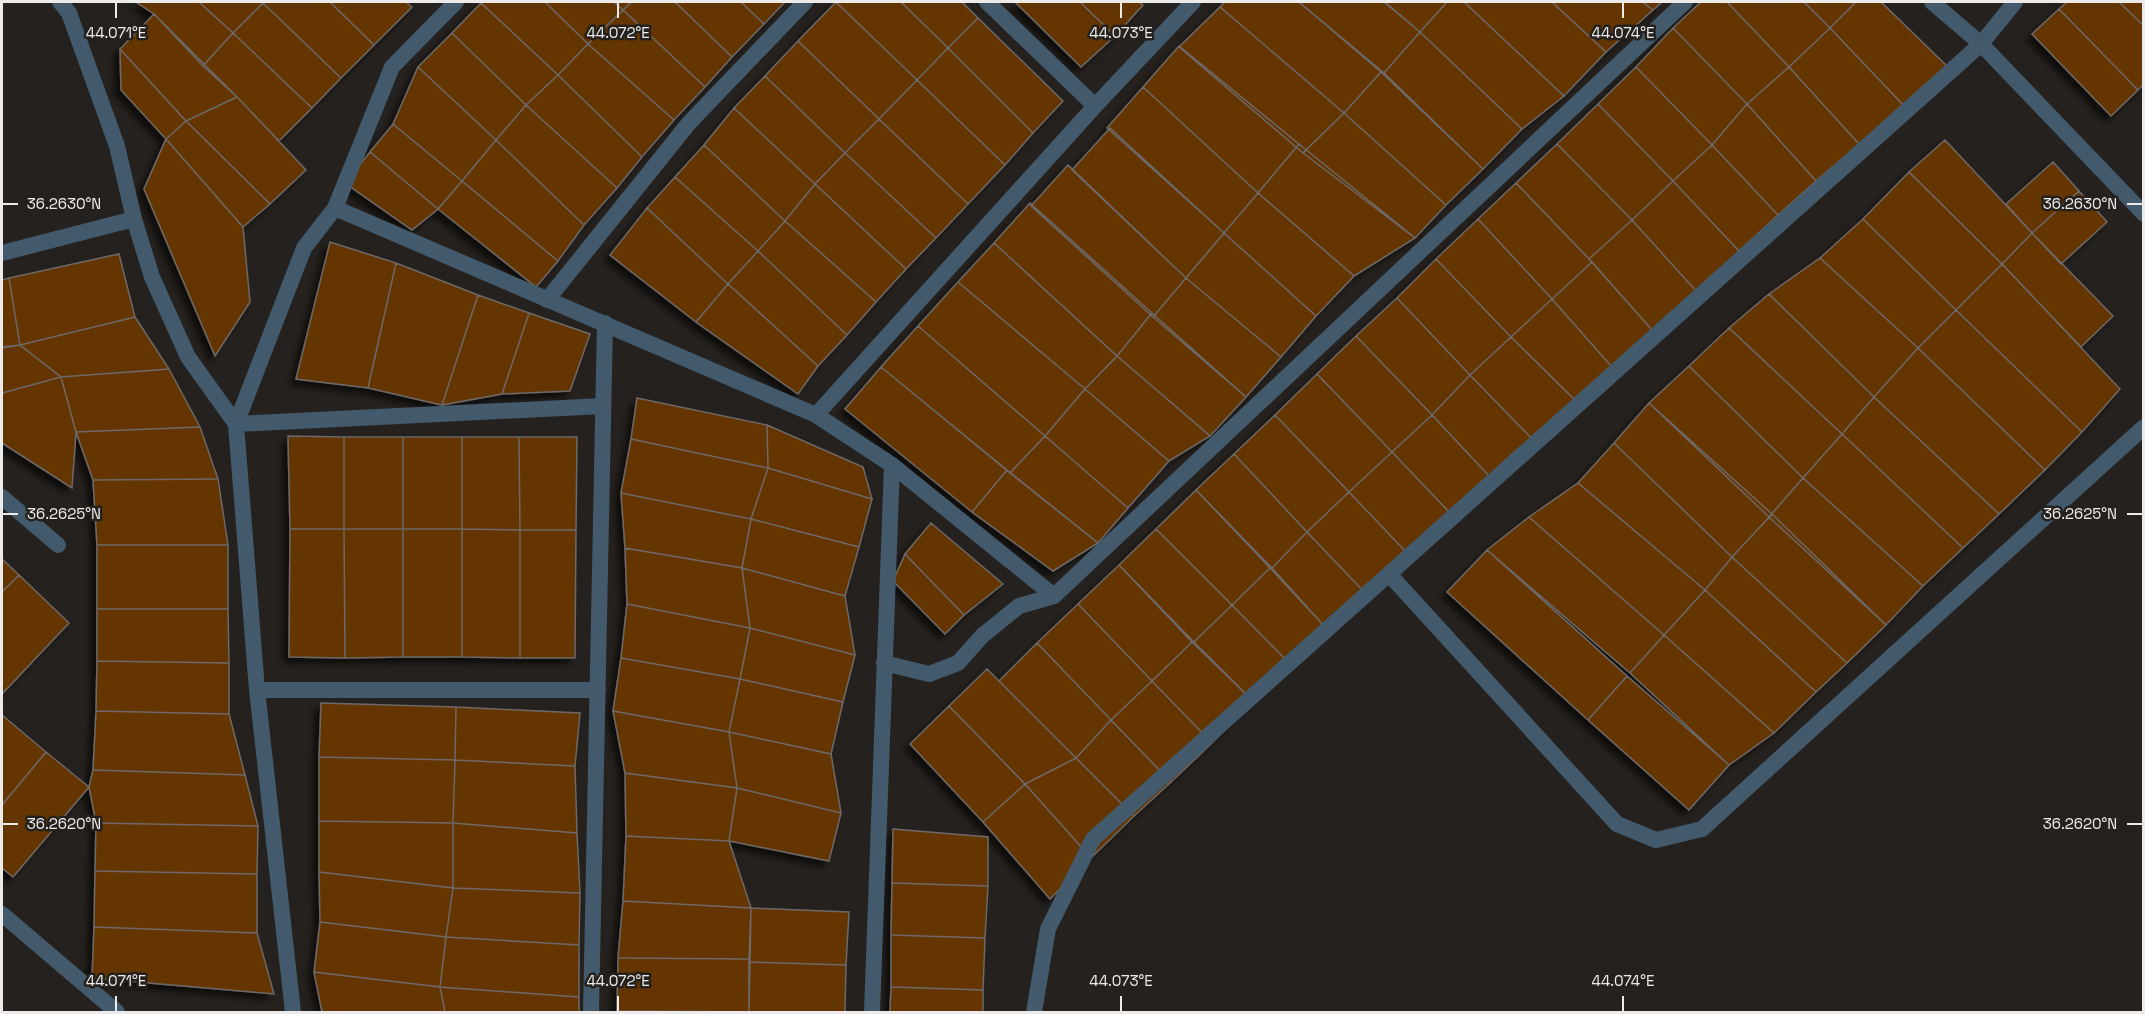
<svg xmlns="http://www.w3.org/2000/svg" width="2145" height="1014" viewBox="0 0 2145 1014" font-family="'Space Grotesk',sans-serif">
	<style>
		.building { fill: #653405; stroke: #6e6966; stroke-width: 1.5; filter: url(#shadow) }
		.lines { fill: none; stroke-linecap: round; stroke-linejoin: round }
		.minor { stroke: #425a6b; stroke-width: 16 }
		.ticks { fill: none; stroke: #edebe9; stroke-width: 2 }
		.ticks-label { font-size: 15px; text-anchor: middle; fill: #edebe9; stroke: #25211e; stroke-width: 5; stroke-linejoin: round; paint-order: stroke }
	</style>
	<defs>
		<filter id="shadow"><feDropShadow dx="-5.5" dy="5.5" stdDeviation="3" flood-color="#0009"/></filter>
	</defs>
	<rect width="100%" height="100%" fill="#25211e"/>
	<path class="building" d="M136,2h63l34,31 -30,33 -49,-52z
		M199,2h63l1,1 -30,30z
		M265,2h65l44,43 -33,33 -78,-75z
		M330,2h76l6,5 -38,38z
		M482,2h63l43,42 -30,31 -77,-72z
		M545,2h69l9,8 -35,34z
		M614,2h18l-9,8z
		M632,2h43l57,55 -27,30 -82,-77z
		M675,2h66l23,22 -32,33z
		M741,2h44l-21,22z
		M836,2h65l47,46 -31,32z
		M836,2l81,78 -38,39 -81,-78z
		M901,2h61l16,16 -30,30z
		M1015,2h65l35,34 -34,31z
		M1080,2h59l4,3 -28,31z
		M1225,2h74l82,70 -37,41 -124,-106z
		M1299,2h85l36,30 -36,41z
		M1385,2h62l-27,30z
		M1447,2h17l100,94 -42,33 -102,-97z
		M1464,2h88l54,50 -42,44z
		M1552,2h91l10,8 -47,42z
		M1643,2h19l-9,8z
		M1701,2h26l62,65 -42,37 -74,-76z
		M1727,2h77l26,26 -41,39z
		M1804,2h52l-26,26z
		M1856,2h25l67,65 -42,41 -76,-80z
		M2067,2h52l25,24v58l-6,6 -79,-81z
		M2119,2h25v24z
		M263,3l78,75 -29,30 -79,-75z
		M481,3l77,72 -32,30 -74,-72z
		M1220,7l124,106 -41,40 -124,-106z
		M2059,9l79,81 -27,26 -79,-82z
		M623,10l82,77 -31,33 -86,-76z
		M154,14l83,83 -51,24 -66,-72z
		M978,18l85,83 -30,32 -85,-85z
		M1673,28l74,76 -35,41 -76,-78z
		M1830,28l76,80 -47,36 -70,-77z
		M1420,32l102,97 -39,40 -99,-96z
		M233,33l79,75 -33,33 -42,-44 -34,-31z
		M452,33l74,72 -30,35 -78,-73z
		M798,41l81,78 -34,34 -80,-77z
		M588,44l86,76 -32,37 -84,-82z
		M1179,46l120,98 -41,49 -115,-106z
		M948,48l85,85 -28,32 -88,-85z
		M120,49l66,72 -20,18 -45,-49z
		M418,67l78,73 -34,41 -69,-57z
		M1636,67l76,78 -39,36 -75,-77z
		M1789,67l70,77 -43,37 -69,-77z
		M1381,72l102,97 -37,36 -102,-92z
		M558,75l84,82 -25,31 -91,-83z
		M765,76l80,77 -30,31 -81,-76z
		M917,80l88,85 -37,39 -89,-85z
		M1143,87l115,106 -34,40 -117,-105z
		M237,97l69,73 -36,34 -84,-83z
		M1598,104l75,77 -41,39 -75,-76z
		M1747,104l69,77 -38,34 -66,-70z
		M526,105l91,83 -33,37 -88,-85z
		M734,108l81,76 -30,37 -81,-76z
		M1344,113l102,92 -31,33 -112,-85z
		M879,119l89,85 -32,34 -91,-85z
		M186,121l84,83 -27,23 -77,-88z
		M393,124l69,57 -24,28 -68,-57z
		M1110,128l114,105 -38,45 -114,-108z
		M166,139l77,88 7,75 -35,54 -71,-167z
		M496,140l88,85 -26,36 -96,-80z
		M1945,140l87,93 -30,31 -93,-92z
		M1299,144l116,94 -61,38 -96,-83z
		M1557,144l75,76 -43,39 -73,-76z
		M704,145l81,76 -27,30 -83,-74z
		M1712,145l66,70 -39,36 -66,-70z
		M370,152l68,57 -26,21 -67,-47z
		M845,153l91,85 -30,31 -91,-85z
		M2053,162l26,29 -47,42 -26,-29z
		M1068,165l118,113 -33,39 -122,-111z
		M1909,172l93,92 -46,46 -93,-91z
		M675,177l83,74 -30,33 -81,-76z
		M462,181l96,80 -22,26 -98,-78z
		M1673,181l66,70 -42,41 -65,-72z
		M1516,183l76,79 -40,37 -74,-80z
		M815,184l91,85 -30,33 -91,-81z
		M2079,191l28,31 -46,42 -29,-31z
		M1258,193l96,83 -38,40 -92,-83z
		M1030,203l122,110 -35,43 -123,-113z
		M647,208l81,76 -32,38 -86,-67z
		M1478,219l74,80 -41,38 -75,-78z
		M1863,219l93,91 -38,38 -98,-90z
		M1632,220l65,72 -44,39 -64,-72z
		M785,221l91,81 -29,33 -89,-84z
		M1224,233l92,83 -35,41 -95,-79z
		M2032,233l81,83 -32,31 -79,-83z
		M330,242l66,21 -28,125 -72,-9z
		M994,243l123,113 -32,33 -127,-107z
		M758,251l89,84 -29,31 -90,-82z
		M119,254l16,63 -115,28 -11,-67z
		M1820,258l98,90 -44,49 -105,-103z
		M1436,259l75,78 -41,38 -73,-77z
		M1592,262l61,69 -41,36 -60,-68z
		M396,263l82,32 -36,110 -74,-17z
		M2002,264l118,125 -38,43 -126,-122z
		M9,278l11,67 -18,2v-67z
		M1186,278l95,79 -35,40 -93,-80z
		M958,282l127,107 -40,47 -127,-110z
		M728,284l90,82 -20,28 -102,-72z
		M1769,294l105,103 -32,37 -113,-106z
		M478,295l51,18 -27,81 -60,11z
		M1397,298l73,77 -38,40 -76,-79z
		M1552,299l60,68 -32,38 -69,-68z
		M1956,310l126,122 -37,38 -127,-122z
		M529,313l61,21 -20,57 -68,3z
		M1152,313l94,84 -36,39 -93,-80z
		M135,317l34,52 -108,8 -41,-32z
		M918,326l127,110 -35,37 -129,-106z
		M1729,328l113,106 -39,44 -114,-112z
		M1356,336l76,79 -40,37 -75,-78z
		M1511,337l69,68 -45,37 -65,-67z
		M20,345l41,32 -59,16v-45z
		M1918,348l127,122 -46,44 -125,-117z
		M1117,356l93,80 -41,25 -84,-72z
		M1689,366l114,112 -34,39 -120,-114z
		M881,367l126,103 -35,42 -127,-103z
		M169,369l31,58 -124,5 -15,-55z
		M1317,374l75,78 -43,40 -74,-77z
		M1470,375l65,67 -45,35 -58,-62z
		M61,377l15,55 -4,56 -70,-45v-50z
		M1085,389l84,72 -41,47 -83,-72z
		M1874,397l125,117 -36,34 -121,-114z
		M637,398l130,27 1,43 -137,-29z
		M1649,403l123,111 -40,43 -118,-114z
		M1275,415l74,77 -42,40 -73,-78z
		M1432,415l58,62 -40,36 -58,-61z
		M767,425l96,42 9,32 -104,-31z
		M200,427l18,52 -125,1 -17,-48z
		M1842,434l121,114 -40,38 -120,-108z
		M288,436l56,1v92h-54z
		M1045,436l83,72 -30,35 -88,-70z
		M344,437h59v92h-59z
		M403,437h59v92h-59z
		M462,437h57l1,93 -58,-1z
		M519,437h58l-1,93h-56z
		M631,439l137,29 -17,51 -130,-26z
		M1614,443l118,114 -27,33 -127,-107z
		M1392,452l58,61 -43,40 -58,-61z
		M1234,454l73,78 -36,37 -75,-79z
		M768,468l104,31 -13,48 -108,-28z
		M1007,470l91,73 -45,28 -81,-59z
		M1803,478l120,108 -37,39 -117,-108z
		M218,479l10,66h-131l-4,-65z
		M1578,483l127,107 -41,45 -135,-118z
		M1196,490l75,77 -39,38 -76,-76z
		M1349,492l58,61 -42,40 -58,-61z
		M621,493l130,26 -9,49 -117,-20z
		M1772,514l114,111 -39,38 -115,-106z
		M1529,517l135,118 -34,38 -143,-123z
		M751,519l108,28 -14,49 -103,-28z
		M931,523l72,61 -39,31 -59,-61z
		M290,529h54l1,129 -56,-1z
		M344,529h59v128l-58,1z
		M403,529h59v128h-59z
		M462,529l58,1v128l-58,-1z
		M1156,529l76,76 -38,37 -75,-77z
		M520,530h56l-1,128h-55z
		M1307,532l58,61 -39,35 -55,-59z
		M97,545h131v64h-131z
		M625,548l117,20 8,60 -123,-24z
		M1487,550l140,126 -39,44 -141,-128z
		M905,554l59,61 -19,19 -52,-53z
		M1732,557l115,106 -31,29 -111,-102z
		M2,559l17,16 -17,17z
		M1119,565l73,77 -40,39 -74,-77z
		M1271,567l55,61 -36,36 -58,-59z
		M742,568l103,28 10,59 -105,-27z
		M19,575l50,48 -67,71v-102z
		M1705,590l111,102 -42,41 -110,-98z
		M627,604l123,24 -10,51 -119,-21z
		M1078,604l74,77 -41,39 -74,-77z
		M1232,605l58,59 -37,37 -59,-59z
		M97,609h131l1,54 -132,-2z
		M750,628l105,27 -12,47 -103,-23z
		M1664,635l110,98 -45,32 -99,-92z
		M1192,642l61,59 -41,42 -60,-62z
		M1037,643l74,77 -35,38 -77,-77z
		M621,658l119,21 -11,53 -116,-21z
		M97,661l132,2v51l-133,-3z
		M987,669l89,89 -51,26 -76,-78z
		M1627,676l102,89 -40,45 -101,-90z
		M740,679l103,23 -12,52 -102,-22z
		M1152,681l60,62 -41,39 -60,-62z
		M321,703l135,4 -1,53 -136,-3z
		M949,706l76,78 -42,38 -73,-78z
		M456,707l124,6 -5,53 -120,-6z
		M96,711l133,3 16,61 -152,-5z
		M613,711l116,21 8,56 -112,-15z
		M2,715l44,37 -44,53z
		M1111,720l60,62 -37,34 -58,-58z
		M729,732l102,22 10,59 -104,-25z
		M46,752l43,35 -76,90 -11,-9v-63z
		M319,757l136,3 -2,63 -134,-2z
		M1076,758l58,58 -43,42 -66,-74z
		M455,760l120,6 2,67 -124,-10z
		M93,770l152,5 13,51 -162,-3 -7,-36z
		M625,773l112,15 -8,53 -103,-5z
		M1025,784l66,74 -41,41 -67,-77z
		M737,788l104,25 -12,48 -100,-20z
		M319,821l134,2v65l-134,-16z
		M96,823l162,3 -1,48 -162,-3z
		M453,823l124,10 3,60 -127,-5z
		M893,829l95,8v49l-96,-3z
		M626,836l103,5 22,67 -128,-7z
		M95,871l162,3v59l-163,-6z
		M319,872l134,16 -7,49 -126,-15z
		M892,883l96,3 -3,52 -94,-3z
		M453,888l127,5 -1,52 -133,-8z
		M623,901l128,7 -2,51 -131,-1z
		M751,908l98,4 -3,53 -96,-3z
		M320,922l126,15 -6,50 -126,-15z
		M94,927l163,6 17,61 -182,-16z
		M891,935l94,3 -2,52 -92,-3z
		M446,937l133,8v52l-139,-10z
		M618,958l131,1v53l-132,-1z
		M750,962l96,3 -1,47h-96z
		M314,972l126,15 5,25h-123z
		M440,987l139,10v15h-134z
		M891,987l92,3v22h-93z
		M617,1011l79,1h-79z"/>
	<g class="lines">
		<path class="minor" d="M60,2l9,11 48,133 17,73 18,58 36,80 48,67
			M987,2l108,104
			M1932,2l49,42 163,170
			M335,208l481,207 76,50 -20,547
			M2,253l132,-34
			M547,300l142,-177 116,-121
			M816,415l279,-309 98,-104
			M236,424l367,-18
			M892,465l162,131
			M2,497l56,48
			M1389,574l228,250 39,16 46,-11 442,-402
			M884,663l45,11 29,-11 24,-27 37,-30 35,-10 631,-594
			M257,690h341
			M2,914l115,98
			M293,1012l-36,-322 -21,-266 68,-176 31,-40 57,-141 64,-65
			M591,1012l14,-689
			M1034,1012l14,-83 45,-90 888,-795 34,-42"/>
	</g>
	<path class="ticks" d="M116,3v15M618,3v15M1121,3v15M1623,3v15M3,204h15M2127,204h15M3,514h15M2127,514h15M3,824h15M2127,824h15M116,996v15M618,996v15M1121,996v15M1623,996v15"/>
	<g class="ticks-label">
		<text x="116" y="38">44.071°E</text>
		<text x="618" y="38">44.072°E</text>
		<text x="1121" y="38">44.073°E</text>
		<text x="1623" y="38">44.074°E</text>
		<text x="64" y="209">36.2630°N</text>
		<text x="2080" y="209">36.2630°N</text>
		<text x="64" y="519">36.2625°N</text>
		<text x="2080" y="519">36.2625°N</text>
		<text x="64" y="829">36.2620°N</text>
		<text x="2080" y="829">36.2620°N</text>
		<text x="116" y="986">44.071°E</text>
		<text x="618" y="986">44.072°E</text>
		<text x="1121" y="986">44.073°E</text>
		<text x="1623" y="986">44.074°E</text>
	</g>
	<rect width="2145" height="1014" fill="none" stroke="#edebe9" stroke-width="6"/>
</svg>
